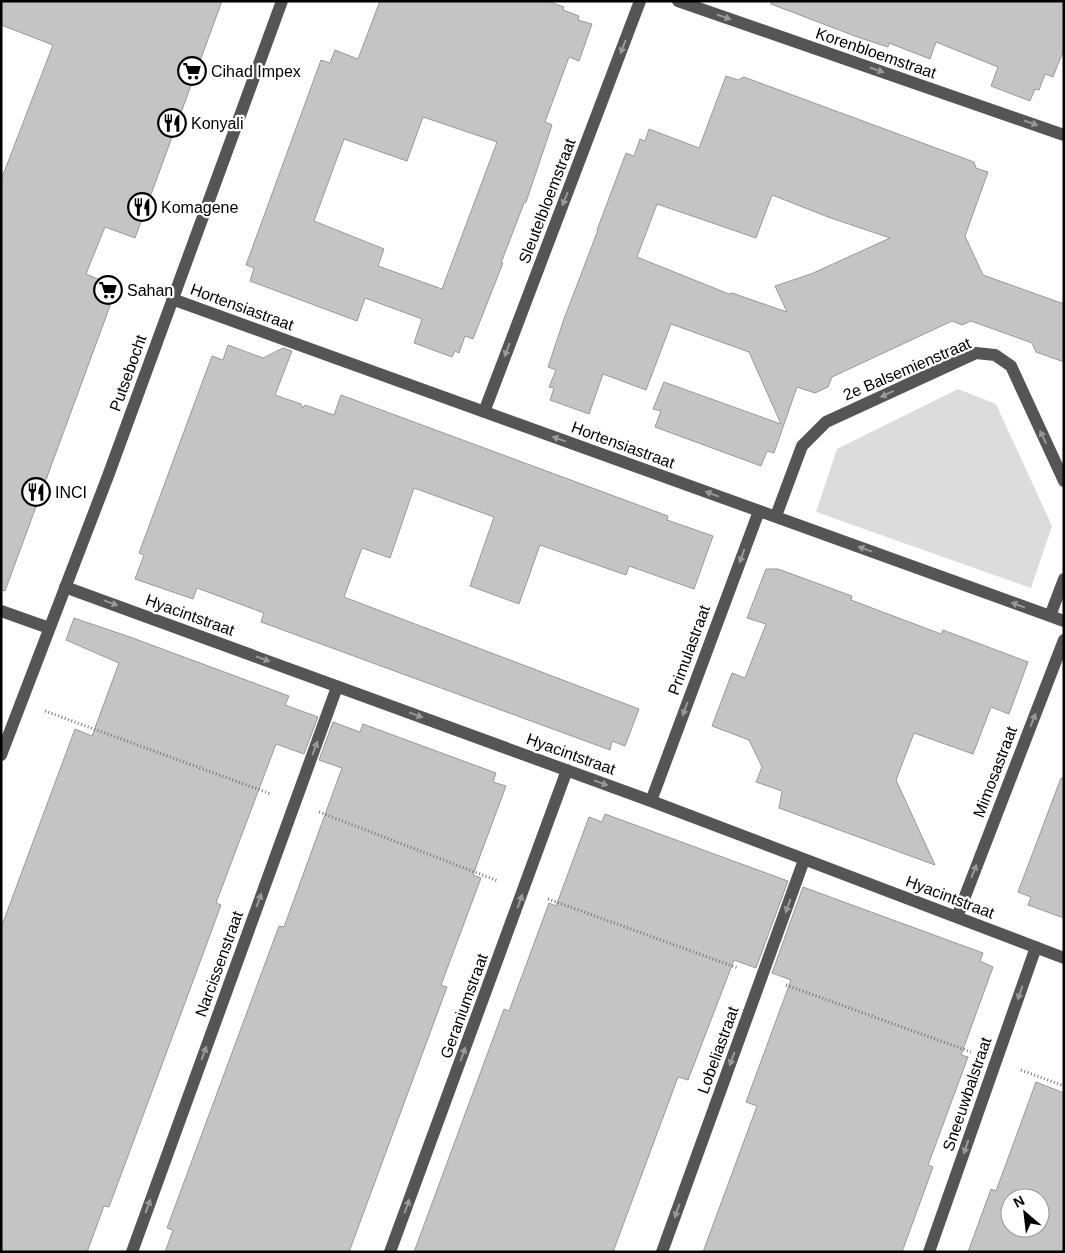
<svg xmlns="http://www.w3.org/2000/svg" width="1065" height="1253" viewBox="0 0 1065 1253" font-family="Arial,sans-serif">
	<style>
		.green { fill: #dcdcdc }
		.building { fill: #c4c4c4; stroke: #999; fill-rule: evenodd }
		.lines { fill: none; stroke-linecap: round; stroke-linejoin: round }
		.path { stroke: #777; stroke-width: 3; stroke-dasharray: 1 2.5; stroke-linecap: butt }
		.minor { stroke: #555; stroke-width: 12 }
		.oneway { fill: #999 }
		.labels { text-anchor: middle; dominant-baseline: central; stroke-width: 4.5; stroke-linejoin: round; paint-order: stroke }
		.street-label { font-size: 16px; fill: #000; stroke: #fff }
		.poi-label { font-size: 16px; fill: #000; stroke: #fff; text-anchor: start }
	</style>
	<rect width="100%" height="100%" fill="#fff"/>
	<path class="green" d="M958,389l38,15 56,122 -21,62 -215,-76 21,-63z"/>
	<path class="building" d="M1,1h221l-87,237 -30,-11 -19,47 31,13 -112,304 -4,-1v-410l52,-135 -52,-20z
		M380,1h167l17,6 -1,3 16,6 -1,4 14,4 -13,37 -10,-4 -24,65 7,3 -26,77 -2,1 -23,60h2l-30,76 -8,-3 -6,17 -4,-2 -3,6 -38,-14 8,-24 -57,-21 -8,23 -107,-40 4,-13 -8,-3 75,-205 9,3 5,-13 23,9zM423,117l74,25 -55,147 -64,-23 6,-17 -70,-28 30,-82 63,22z
		M771,1h293v48l-11,28 -8,-3 -6,16 -4,-1 -5,12 -39,-15 7,-19 -62,-25 -6,17 -41,-16 -1,4 -28,-9 -89,-34z
		M726,76l12,4 6,-3 62,23 168,62 2,6 12,4 -23,64 18,39 81,29v58l-28,-10 -4,-9 -61,-22 -9,4 -10,-4 -120,56 -4,10 -13,6 -18,-6 -23,66 -7,-2 -6,15 -106,-39 6,-16 -8,-2 11,-27 117,42 -32,-72 -78,-28 -25,66 -43,-16 -14,40 -39,-14 4,-12 -5,-1 7,-17 -8,-3 16,-48 34,-89h-1l29,-77 8,3 6,-17 5,2 4,-12 50,19zM772,195l56,22 62,21 -79,36 -36,12 12,26 -55,-19 -3,1 -92,-37 20,-53 99,34z
		M228,345l35,13 20,-10 9,3 -17,44 26,9 2,4 2,-3 29,10 7,-20 327,121 -1,4 46,16 -19,53 -65,-23 -3,9 -86,-30 -21,59 -49,-18 24,-69 -80,-29 -24,70 -28,-10 -18,49 295,112 -14,37 -13,-5 -2,9 -349,-128 3,-9 -67,-25 -4,11 -58,-20 9,-24 -5,-2 73,-197 11,4z
		M766,569h12l74,27 -1,4 90,34 2,-4 85,32 -19,52 -18,-7 -18,47 -59,-21 -18,47 39,85 -156,-57 3,-17 -26,-9 6,-15 -13,-27 -37,-14 20,-53 13,5 21,-54 -19,-6z
		M74,618l56,19 159,59 -4,9 33,12 -14,37 -28,-10 -60,159 5,2 -35,95 -77,207 -5,-1 -17,46h-86v-324l74,-199 17,7 27,-73 -53,-23z
		M333,722l27,10 3,-8 133,49 -3,9 13,4 -33,89 8,3 -40,107 6,2 -98,265h-184l8,-22 -6,-2 112,-302 5,1 58,-159 -23,-8z
		M1061,778l3,1v139l-36,-13 3,-8 -13,-5z
		M605,814l183,67 -32,87 -22,-8 -46,120 -10,-3 -65,175h-199l90,-243 5,2 40,-108 7,3 33,-89 13,5z
		M803,887l180,66 -3,8 13,6 -32,88 7,2 -40,108 5,2 -31,85h-199l54,-146 -11,-4 45,-122 -19,-7z
		M1036,1082l28,11v159h-96l23,-63 5,2zM1010,1198h30v30h-30z"/>
	<g class="lines">
		<path class="path" d="M45,711l226,83
			M319,812l179,69
			M548,899l190,69
			M786,985l185,67
			M1021,1070l43,16"/>
		<path class="minor" d="M678,1l386,134
			M172,299l892,322
			M484,412l156,-411
			M776,516l26,-70 24,-24 150,-69 19,2 16,11 53,115
			M65,587l586,214 413,157
			M1,611l48,17
			M1050,616l14,-37
			M1,755l107,-279 174,-475
			M651,801l108,-290
			M957,917l107,-277
			M132,1252l205,-565
			M390,1252l177,-482
			M662,1252l142,-392
			M929,1252l107,-305"/>
	</g>
	<defs><path id="oneway-solid" d="M-6-.8H1V-3.2L6.5 0L1 3.2V.8H-6Z" transform="scale(1.25)"/></defs>
	<g class="oneway">
		<use href="#oneway-solid" transform="translate(724 17) rotate(19)"/>
		<use href="#oneway-solid" transform="translate(623 47) rotate(111)"/>
		<use href="#oneway-solid" transform="translate(877 70) rotate(19)"/>
		<use href="#oneway-solid" transform="translate(1031 123) rotate(19)"/>
		<use href="#oneway-solid" transform="translate(565 199) rotate(111)"/>
		<use href="#oneway-solid" transform="translate(507 350) rotate(111)"/>
		<use href="#oneway-solid" transform="translate(887 394) rotate(155)"/>
		<use href="#oneway-solid" transform="translate(1043 437) rotate(-115)"/>
		<use href="#oneway-solid" transform="translate(559 439) rotate(-160)"/>
		<use href="#oneway-solid" transform="translate(712 494) rotate(-160)"/>
		<use href="#oneway-solid" transform="translate(865 549) rotate(-160)"/>
		<use href="#oneway-solid" transform="translate(742 556) rotate(110)"/>
		<use href="#oneway-solid" transform="translate(111 603) rotate(20)"/>
		<use href="#oneway-solid" transform="translate(1018 605) rotate(-160)"/>
		<use href="#oneway-solid" transform="translate(263 659) rotate(20)"/>
		<use href="#oneway-solid" transform="translate(685 709) rotate(110)"/>
		<use href="#oneway-solid" transform="translate(416 715) rotate(20)"/>
		<use href="#oneway-solid" transform="translate(1033 720) rotate(-69)"/>
		<use href="#oneway-solid" transform="translate(315 748) rotate(-70)"/>
		<use href="#oneway-solid" transform="translate(601 783) rotate(20)"/>
		<use href="#oneway-solid" transform="translate(974 871) rotate(-69)"/>
		<use href="#oneway-solid" transform="translate(259 900) rotate(-70)"/>
		<use href="#oneway-solid" transform="translate(520 901) rotate(-70)"/>
		<use href="#oneway-solid" transform="translate(788 906) rotate(110)"/>
		<use href="#oneway-solid" transform="translate(1020 993) rotate(109)"/>
		<use href="#oneway-solid" transform="translate(204 1053) rotate(-70)"/>
		<use href="#oneway-solid" transform="translate(463 1054) rotate(-70)"/>
		<use href="#oneway-solid" transform="translate(732 1059) rotate(110)"/>
		<use href="#oneway-solid" transform="translate(966 1147) rotate(109)"/>
		<use href="#oneway-solid" transform="translate(148 1206) rotate(-70)"/>
		<use href="#oneway-solid" transform="translate(407 1206) rotate(-70)"/>
		<use href="#oneway-solid" transform="translate(677 1211) rotate(110)"/>
	</g>
	<defs>
		<symbol id="supermarket-ring" viewBox="-11 -11 22 22"><circle r="9.5" fill="#fff" stroke="#000" stroke-width="1.5"/><path d="M-6-5.5h2.5l.6 2H6L4.5 2H-2.5L-4.4-4H-6ZM-1.5 3.2a1.3 1.3 0 1 0 .1 0ZM3 3.2a1.3 1.3 0 1 0 .1 0Z" fill="#000"/></symbol>
		<symbol id="restaurant-ring" viewBox="-11 -11 22 22"><circle r="9.5" fill="#fff" stroke="#000" stroke-width="1.5"/><path d="M-5-6h1v4h1v-4h1v4h1v-4h1v5L-1.5 .5V6h-2V.5L-5-1ZM5-6V6H3V1.5H1.5Q1.5-4 5-6Z" fill="#000"/></symbol>
	</defs>
	<g fill-rule="evenodd">
		<use href="#supermarket-ring" x="176" y="55" width="32" height="32"/>
		<use href="#restaurant-ring" x="156" y="107" width="32" height="32"/>
		<use href="#restaurant-ring" x="126" y="191" width="32" height="32"/>
		<use href="#supermarket-ring" x="92" y="274" width="32" height="32"/>
		<use href="#restaurant-ring" x="20" y="476" width="32" height="32"/>
	</g>
	<g class="labels">
		<g class="street-label">
			<text transform="translate(876 53) rotate(19)">Korenbloemstraat</text>
			<text transform="translate(547 201) rotate(-69)">Sleutelbloemstraat</text>
			<text transform="translate(242 307) rotate(20)">Hortensiastraat</text>
			<text transform="translate(907 369) rotate(-23)">2e Balsemienstraat</text>
			<text transform="translate(128 373) rotate(-70)">Putsebocht</text>
			<text transform="translate(623 445) rotate(20)">Hortensiastraat</text>
			<text transform="translate(190 615) rotate(20)">Hyacintstraat</text>
			<text transform="translate(689 650) rotate(-70)">Primulastraat</text>
			<text transform="translate(571 754) rotate(20)">Hyacintstraat</text>
			<text transform="translate(995 772) rotate(-69)">Mimosastraat</text>
			<text transform="translate(950 897) rotate(21)">Hyacintstraat</text>
			<text transform="translate(219 964) rotate(-70)">Narcissenstraat</text>
			<text transform="translate(464 1006) rotate(-70)">Geraniumstraat</text>
			<text transform="translate(718 1050) rotate(-70)">Lobeliastraat</text>
			<text transform="translate(967 1094) rotate(-71)">Sneeuwbalstraat</text>
		</g>
		<g class="poi-label">
			<text x="211" y="71">Cihad Impex</text>
			<text x="191" y="123">Konyali</text>
			<text x="161" y="207">Komagene</text>
			<text x="127" y="290">Sahan</text>
			<text x="55" y="492">INCI</text>
		</g>
	</g>
	<rect width="1065" height="1253" fill="none" stroke="#000000" stroke-width="5"/>
	<g transform="translate(1025 1213) rotate(332)"><circle r="24" fill="#ffffff" stroke="#999999"/>
	<path d="M0-4L9 19L0 12L-9 19Z" fill="#000000"/>
	<text y="-8" font-size="14" font-weight="bold" text-anchor="middle" fill="#000000">N</text>
	</g>
</svg>
